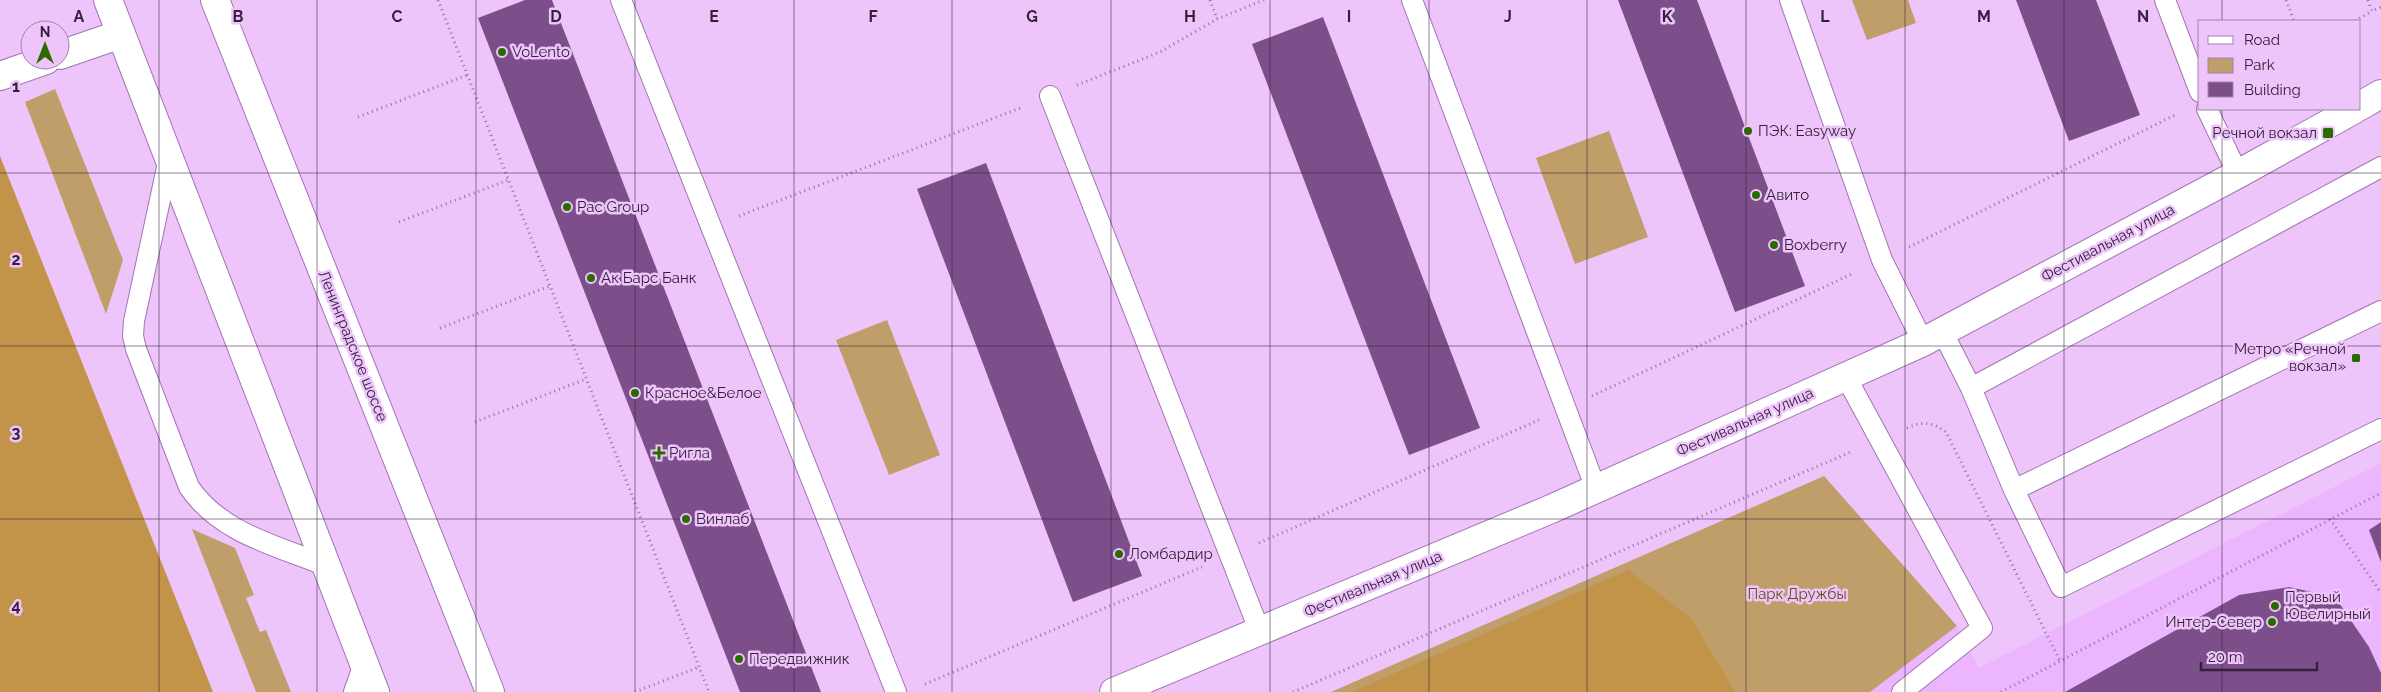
<svg xmlns="http://www.w3.org/2000/svg" width="2381" height="692" viewBox="0 0 2381 692" font-family="Raleway,sans-serif">
	<style>
		.built { fill: #ecb5ff }
		.green { fill: #c09e6a }
		.forest { fill: #c2944a }
		.building { fill: #7c4f8b }
		.lines { fill: none; stroke-linecap: round; stroke-linejoin: round }
		.lane-casing { stroke: #a374b3; stroke-width: 22 }
		.street-casing { stroke: #a374b3; stroke-width: 30 }
		.secondary-casing { stroke: #a374b3; stroke-width: 30 }
		.primary-casing { stroke: #a374b3; stroke-width: 30 }
		.path { stroke: #92749c; stroke-width: 3; stroke-dasharray: 1 4; stroke-linecap: butt }
		.lane { stroke: #fff; stroke-width: 20 }
		.street { stroke: #fff; stroke-width: 28 }
		.secondary { stroke: #fff; stroke-width: 28 }
		.primary { stroke: #fff; stroke-width: 28 }
		.grid { fill: none; stroke: #35213b; stroke-width: 1; stroke-opacity: 0.55 }
		.poi-dot { fill: #2a6b00; stroke: #edc5fb; stroke-width: 2 }
		.labels { text-anchor: middle; dominant-baseline: central; stroke-width: 5; stroke-linejoin: round; paint-order: stroke }
		.poi-label { font-size: 15px; fill: #35213b; stroke: #edc5fb; text-anchor: start }
		.street-label { font-size: 15px; fill: #35213b; stroke: #edc5fb }
		.park-label { font-size: 15px; fill: #6b4c12; stroke: #edc5fb }
		.grid-label { font-size: 16px; text-anchor: middle; font-weight: bold; fill: #35213b; stroke: #edc5fb; stroke-width: 5; stroke-linejoin: round; paint-order: stroke }
	</style>
	<rect width="100%" height="100%" fill="#edc5fb"/>
	<path class="built" d="M2381,463v229h-511l87,-66 22,42z"/>
	<path class="green" d="M1852,0h56l8,23 -49,17z
		M55,89l68,171 -17,54 -81,-212z
		M1609,131l39,106 -73,27 -39,-106z
		M887,320l53,135 -51,20 -53,-135z
		M1824,476l133,150 -87,66h-539z
		M192,529l43,19 19,47 -8,3 14,34 6,-2 25,62h-35z"/>
	<path class="forest" d="M0,156l213,536h-213z
		M1628,570l64,49 43,73h-383z"/>
	<path class="building" d="M525,0h27l269,692h-81l-262,-674z
		M1618,0h79l108,286 -70,26z
		M2016,0h80l44,115 -71,26z
		M1323,17l157,411 -71,27 -157,-411z
		M986,163l156,413 -69,26 -156,-413z
		M2381,522v40l-12,-32z
		M2289,587l46,10 34,50 12,26v19h-316l174,-97z"/>
	<g class="lines">
		<defs>
			<path id="lane" d="M621,0l275,692
				M1412,0l184,489
				M1790,0l92,260 41,82
				M2165,0l35,92
				M1050,96l210,536
				M2207,109l31,65
				M169,158l-35,163 -1,15 3,13 53,138c31,46 88,59 138,79
				M1942,331l29,57 43,102 47,97 320,-158
				M1846,377l136,251 -80,64
				M1971,388l410,-221
				M2014,490l367,-179
				M354,692l10,-28"/>
			<path id="street" d="M60,55l61,-21
				M0,76l46,-16"/>
			<path id="secondary" d="M2360,106l21,-12
				M1114,692l437,-183 372,-167 315,-168 117,-65"/>
			<path id="primary" d="M108,0l267,692
				M215,0l275,692"/>
		</defs>
		<use href="#lane" class="lane-casing"/>
		<use href="#street" class="street-casing"/>
		<use href="#secondary" class="secondary-casing"/>
		<use href="#primary" class="primary-casing"/>
		<path class="path" d="M438,0l271,692
			M1210,0l7,19
			M2286,0l8,21
			M2368,0l4,11 9,-4
			M2355,21l17,-10
			M1077,85l83,-33 57,-33 47,-19
			M358,117l109,-42
			M739,216l284,-109
			M399,222l109,-42
			M1909,247l268,-133
			M440,328l110,-42
			M1592,396l262,-123
			M475,422l111,-43
			M1907,428c15,-7 26,-6 39,4l114,229
			M2330,519l51,74
			M1259,543l280,-123
			M925,684l277,-117
			M635,692l64,-25
			M1293,692l560,-241
			M2001,692l380,-199"/>
		<use href="#lane" class="lane"/>
		<use href="#street" class="street"/>
		<use href="#secondary" class="secondary"/>
		<use href="#primary" class="primary"/>
	</g>
	<path class="grid" d="M159,0v692M317,0v692M476,0v692M635,0v692M794,0v692M952,0v692M1111,0v692M1270,0v692M1429,0v692M1587,0v692M1746,0v692M1905,0v692M2064,0v692M2222,0v21M2222,109v583M0,173h2381M0,346h2381M0,519h2381"/>
	<g class="poi-dot">
		<circle cx="502" cy="52" r="5"/>
		<circle cx="1748" cy="131" r="5"/>
		<rect x="2322" y="127" width="12" height="12" rx="2.5"/>
		<circle cx="1756" cy="195" r="5"/>
		<circle cx="567" cy="207" r="5"/>
		<circle cx="1774" cy="245" r="5"/>
		<circle cx="591" cy="278" r="5"/>
		<rect x="2351" y="353" width="10" height="10" rx="2.5"/>
		<circle cx="635" cy="393" r="5"/>
		<path d="M656.5 445.5h5v5h5v5h-5v5h-5v-5h-5v-5h5z"/>
		<circle cx="686" cy="519" r="5"/>
		<circle cx="1119" cy="554" r="5"/>
		<circle cx="2275" cy="606" r="5"/>
		<circle cx="2272" cy="622" r="5"/>
		<circle cx="739" cy="659" r="5"/>
	</g>
	<g class="labels">
		<g class="poi-label">
			<text x="512" y="52">VoLento</text>
			<text x="1758" y="131">ПЭК: Easyway</text>
			<text x="2317" y="133" text-anchor="end">Речной вокзал</text>
			<text x="1766" y="195">Авито</text>
			<text x="577" y="207">Pac Group</text>
			<text x="1784" y="245">Boxberry</text>
			<text x="601" y="278">Ак Барс Банк</text>
			<text x="2346" y="349" text-anchor="end">Метро «Речной<tspan x="2346" dy="17">вокзал»</tspan></text>
			<text x="645" y="393">Красное&amp;Белое</text>
			<text x="669" y="453">Ригла</text>
			<text x="696" y="519">Винлаб</text>
			<text x="1129" y="554">Ломбардир</text>
			<text x="2285" y="597">Первый<tspan x="2285" dy="17">Ювелирный</tspan></text>
			<text x="2262" y="622" text-anchor="end">Интер-Север</text>
			<text x="749" y="659">Передвижник</text>
		</g>
		<g class="street-label">
			<text transform="translate(2108 243) rotate(-28)">Фестивальная улица</text>
			<text transform="translate(353 346) rotate(68)">Ленинградское шоссе</text>
			<text transform="translate(1745 422) rotate(-24)">Фестивальная улица</text>
			<text transform="translate(1373 584) rotate(-23)">Фестивальная улица</text>
		</g>
		<g class="park-label">
			<text x="1797" y="594">Парк Дружбы</text>
		</g>
	</g>
	<g class="grid-label">
		<text x="79" y="22">A</text>
		<text x="238" y="22">B</text>
		<text x="397" y="22">C</text>
		<text x="556" y="22">D</text>
		<text x="714" y="22">E</text>
		<text x="873" y="22">F</text>
		<text x="1032" y="22">G</text>
		<text x="1190" y="22">H</text>
		<text x="1349" y="22">I</text>
		<text x="1508" y="22">J</text>
		<text x="1667" y="22">K</text>
		<text x="1825" y="22">L</text>
		<text x="1984" y="22">M</text>
		<text x="2143" y="22">N</text>
		<text x="16" y="92">1</text>
		<text x="16" y="265">2</text>
		<text x="16" y="438">3</text>
		<text x="16" y="611">4</text>
	</g>
	<rect x="2198" y="20" width="162" height="90" fill="#edc5fb" stroke="#a383ae"/>
	<rect x="2208" y="36" width="25" height="8" fill="#ffffff" stroke="#a383ae"/>
	<text x="2244" y="45" font-size="15" fill="#35213b">Road</text>
	<rect x="2208" y="58" width="25" height="15" fill="#c09e6a" stroke="#a383ae"/>
	<text x="2244" y="70" font-size="15" fill="#35213b">Park</text>
	<rect x="2208" y="82" width="25" height="15" fill="#7c4f8b" stroke="#a383ae"/>
	<text x="2244" y="95" font-size="15" fill="#35213b">Building</text>
	<g transform="translate(45 45)"><circle r="24" fill="#edc5fb" stroke="#a383ae"/>
	<path d="M0-4L9 19L0 12L-9 19Z" fill="#2a6b00"/>
	<text y="-8" font-size="14" font-weight="bold" text-anchor="middle" fill="#35213b">N</text>
	</g>
	<path d="M2201 662v8h116v-8" fill="none" stroke="#35213b" stroke-width="2.5"/>
	<text x="2208" y="662" font-size="15" fill="#35213b" stroke="#edc5fb" stroke-width="4" paint-order="stroke">20 m</text>
</svg>
